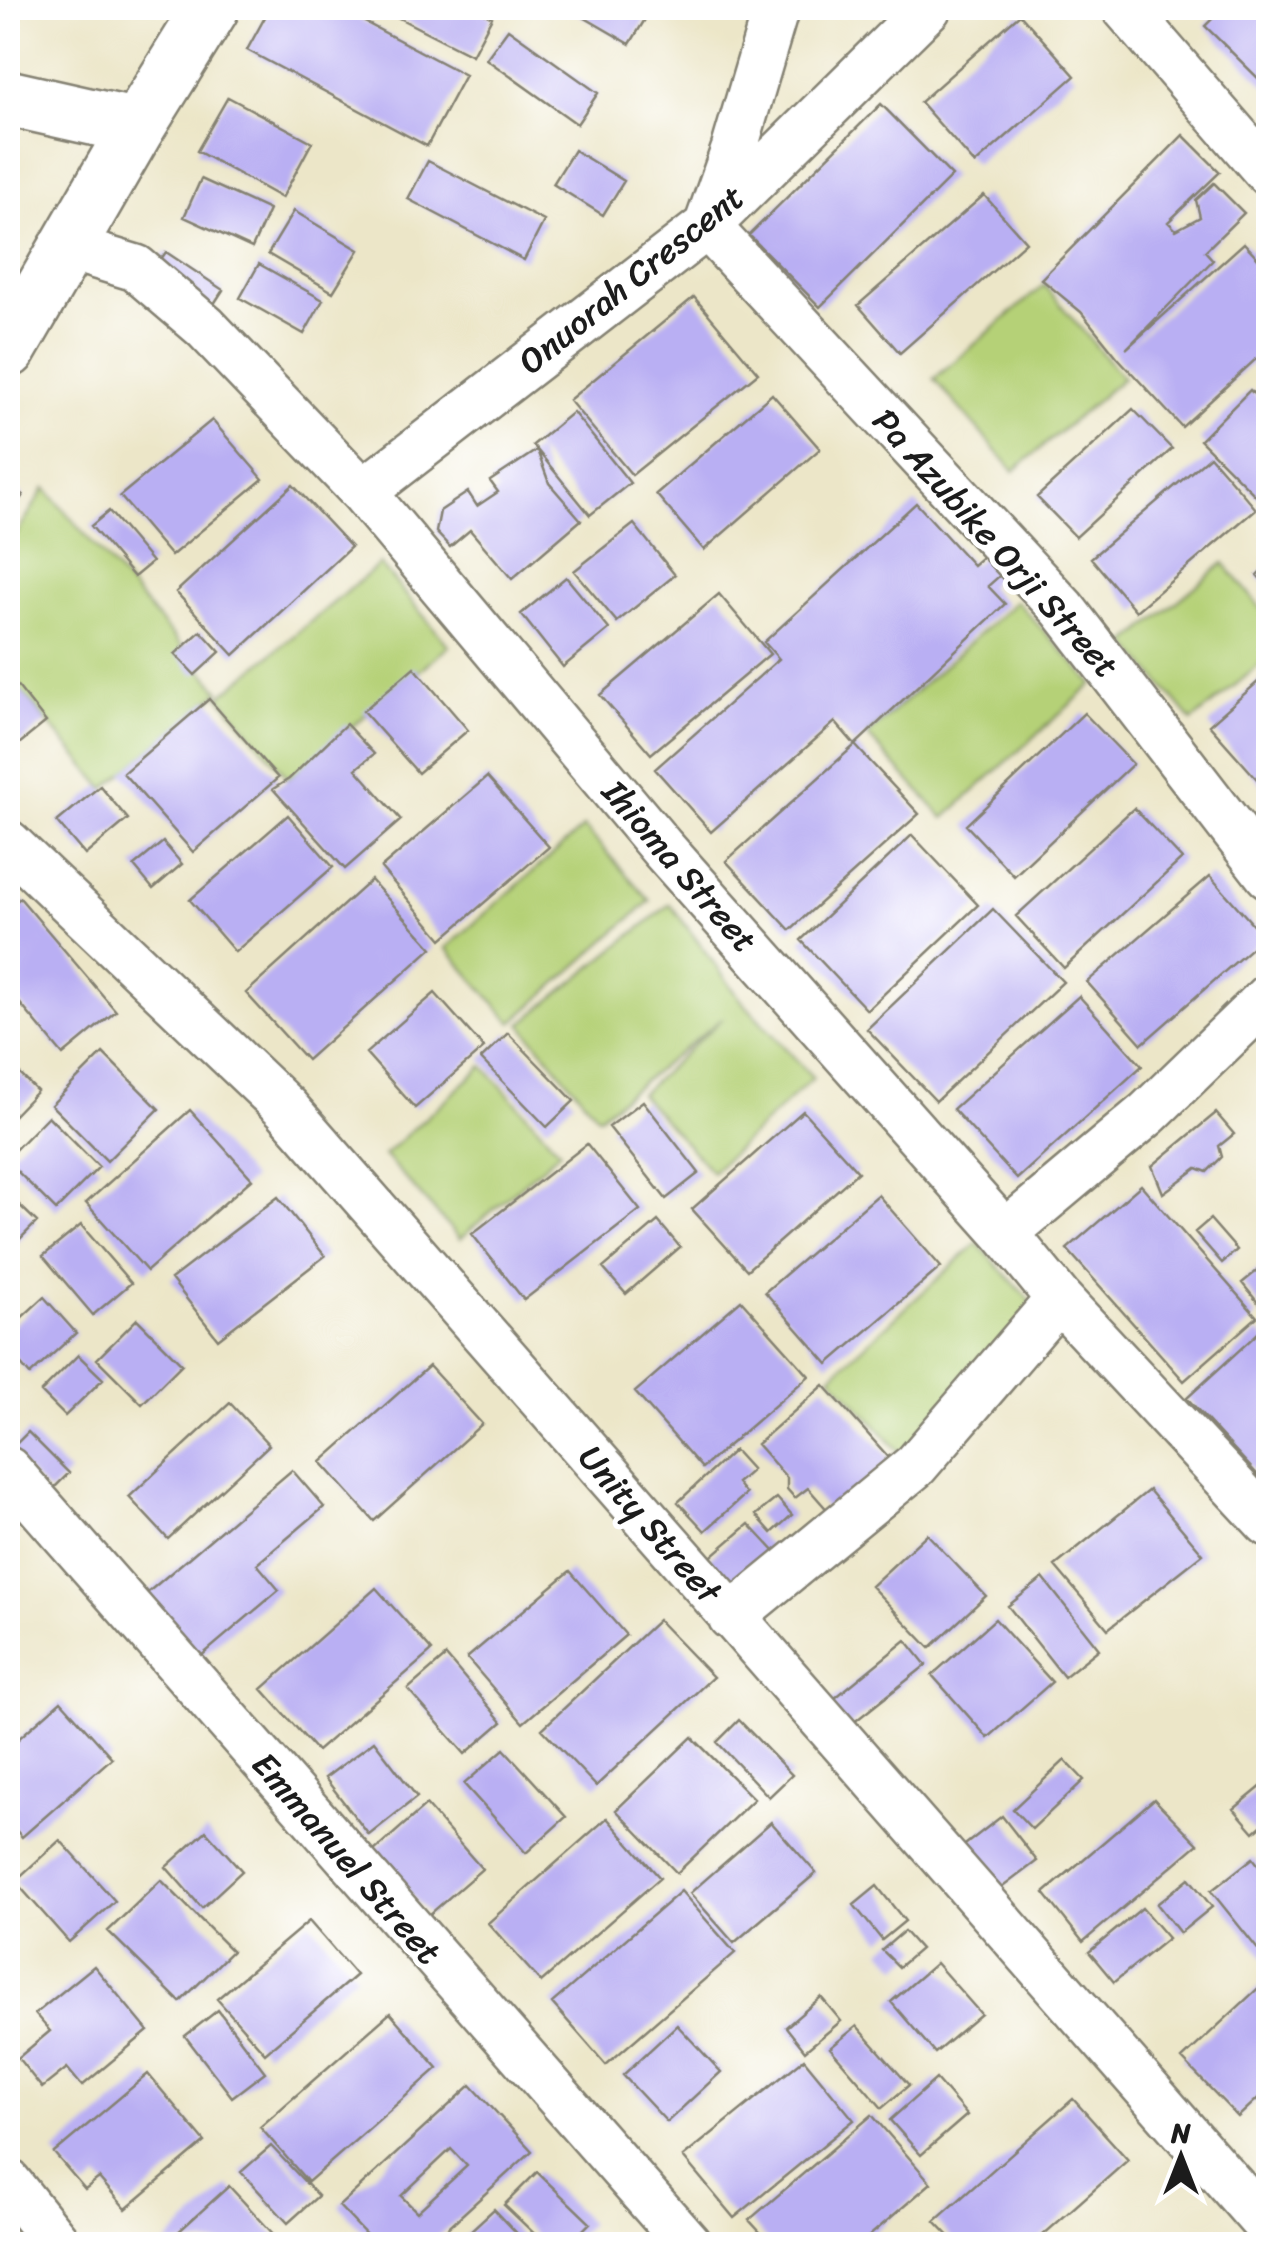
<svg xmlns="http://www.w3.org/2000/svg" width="1276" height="2252" viewBox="0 0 1276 2252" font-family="Sriracha,sans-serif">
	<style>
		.green { fill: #b5d177; stroke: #68764a; stroke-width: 2.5 }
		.building { fill: #b9aff3; fill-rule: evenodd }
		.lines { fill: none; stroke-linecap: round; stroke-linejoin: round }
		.minor-casing { stroke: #848172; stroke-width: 50 }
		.secondary-casing { stroke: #848172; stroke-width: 60 }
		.primary-casing { stroke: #848172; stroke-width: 60 }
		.minor { stroke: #fff; stroke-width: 45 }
		.secondary { stroke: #fff; stroke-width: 55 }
		.primary { stroke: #fff; stroke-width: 55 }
		.labels { text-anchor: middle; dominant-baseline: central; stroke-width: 10; stroke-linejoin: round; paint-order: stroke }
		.street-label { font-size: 35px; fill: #1c1c1c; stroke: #fff }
	</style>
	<rect width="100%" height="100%" fill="#fff"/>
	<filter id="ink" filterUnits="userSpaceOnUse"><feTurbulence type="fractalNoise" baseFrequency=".01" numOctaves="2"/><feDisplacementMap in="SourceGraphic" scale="20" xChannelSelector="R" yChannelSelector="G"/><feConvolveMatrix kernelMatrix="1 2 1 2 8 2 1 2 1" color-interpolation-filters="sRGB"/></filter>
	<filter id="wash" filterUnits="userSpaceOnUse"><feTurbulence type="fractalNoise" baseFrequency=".0048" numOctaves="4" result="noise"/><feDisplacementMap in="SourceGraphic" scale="40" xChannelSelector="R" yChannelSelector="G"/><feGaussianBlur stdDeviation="2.25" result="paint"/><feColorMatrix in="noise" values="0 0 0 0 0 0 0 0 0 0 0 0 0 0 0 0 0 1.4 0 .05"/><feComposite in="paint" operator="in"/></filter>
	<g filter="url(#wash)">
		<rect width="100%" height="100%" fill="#ece6c8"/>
		<path class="green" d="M1044,285l79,93 -109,93 -80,-92z
			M45,488l175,203 -115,98 -97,-113v-129z
			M1224,563l44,54v41l-76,63 -65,-78z
			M380,564l69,82 -160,133 -69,-82z
			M1016,601l77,83 -149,134 -77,-83z
			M584,827l66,74 -138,122 -66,-75z
			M670,904l72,97 71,77 -101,94 -72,-78 83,-76 -125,99 -77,-93z
			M483,1066l77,85 -100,88 -76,-84z
			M977,1243l76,83 -147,133 -75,-83z"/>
		<g id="blocks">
			<path class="building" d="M8,8h13l-5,44 -8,-1z
				M270,8h68l127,67 -38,71 -180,-96z
				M379,8h96l17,9 -20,38z
				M568,8h84l-22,36z
				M1223,8h45v80l-63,-62z
				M1020,14l55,62 -100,88 -55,-62z
				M508,29l90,64 -21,31 -91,-65z
				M228,97l84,45 -30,56 -85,-47z
				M881,104l71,72 -132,131 -71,-72z
				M1183,135l37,37 -52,50 8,8 24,-13 -4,-17 18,-17 30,30 -39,38 8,9 -87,89 118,-106 24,26v79l-86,79 -64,-69 -37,-46 -40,-33z
				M574,150l50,31 -21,34 -50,-31z
				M428,161l116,60 -20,39 -116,-61z
				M201,179l68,31 -17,38 -68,-31z
				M984,195l42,47 -126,111 -42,-48z
				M294,211l65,39 -26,42 -65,-38z
				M166,252l57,38 -11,17 -58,-38z
				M259,264l64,36 -19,34 -64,-36z
				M694,297l64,76 -126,102 -63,-75z
				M1250,390l18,18v96l-2,2 -66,-66z
				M772,394l48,55 -116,101 -48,-56z
				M1133,409l39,40 -96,88 -39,-40z
				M573,412l57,71 -40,32 -57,-70z
				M212,420l51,59 -92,77 -51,-60z
				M537,450l12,33 32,37 -69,59 -42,-49 -20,17 -14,-15 4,-21 28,-19 9,14 21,-14 -8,-11z
				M1210,456l46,53 -120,102 -45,-53z
				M8,485l15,10 -10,15 -5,-4z
				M293,485l58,62 -117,108 -58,-63z
				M916,503l57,62 15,-13 17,19 -17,15 17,18 -150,141 -20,-23 -124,110 -56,-63 124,-110 -15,-17z
				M109,511l43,51 -18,15 -43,-51z
				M634,524l41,51 -58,47 -43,-51z
				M1268,564v23l-11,-12z
				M566,577l43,52 -46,38 -42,-53z
				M719,594l51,60 -119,100 -51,-59z
				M201,631l19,21 -25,23 -20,-21z
				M414,667l54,63 -50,43 -55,-62z
				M1268,673v108l-5,5 -54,-61z
				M8,674l38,48 -32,26 -6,-9z
				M209,699l69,79 -85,74 -70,-79z
				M1084,713l49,51 -119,112 -48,-51z
				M346,724l28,30 -18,15 45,51 -56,49 -72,-80 16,-10z
				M855,745l64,69 -129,116 -64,-69z
				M487,777l62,70 -107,92 -61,-71z
				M100,786l28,33 -43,36 -28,-33z
				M1134,808l48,51 -118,109 -48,-52z
				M288,815l45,52 -98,85 -45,-52z
				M912,835l66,70 -111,105 -66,-70z
				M163,842l19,22 -29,25 -19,-23z
				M1210,876l54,61 -122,107 -55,-62z
				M371,880l61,68 -125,112 -61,-67z
				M20,898l96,113 -53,44 -55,-66v-81z
				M993,909l70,73 -127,119 -69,-72z
				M435,993l49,55 -69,60 -49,-55z
				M1079,996l63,70 -125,113 -64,-70z
				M508,1033l66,68 -27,26 -66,-68z
				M103,1053l56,56 -52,52 -56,-56z
				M8,1062l29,29 -29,30z
				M643,1101l56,72 -33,26 -57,-72z
				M190,1110l62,69 -105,92 -61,-68z
				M803,1111l55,61 -111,98 -55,-61z
				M1216,1113l18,21 -15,12 3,11 -15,15 -10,-4 -34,25 -11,-27z
				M48,1116l51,51 -43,43 -48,-48v-5z
				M587,1144l53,66 -116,90 -52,-66z
				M1141,1185l116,132 -73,64 -117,-132z
				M8,1194l29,28 -29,29z
				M878,1195l63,72 -113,97 -63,-72z
				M278,1197l47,59 -107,83 -47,-60z
				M1210,1219l27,31 -15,13 -27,-31z
				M658,1221l22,26 -54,47 -23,-26z
				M81,1225l50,58 -38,32 -50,-59z
				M1268,1262v53l-26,-32z
				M44,1297l32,36 -46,42 -22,-26v-19z
				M741,1300l68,76 -107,92 -67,-76z
				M137,1319l45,45 -40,40 -45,-45z
				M1259,1332l9,11v143l-81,-88z
				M78,1355l25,24 -38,37 -24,-24z
				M429,1366l53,58 -108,97 -53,-59z
				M824,1385l67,75 -61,53 -22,-25 -13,10 -8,-9v-11l-30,-34z
				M230,1403l39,42 -101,94 -39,-42z
				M28,1432l41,41 -20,20 -41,-41z
				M734,1450l18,20 -15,13 9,11 -41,37 -27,-29z
				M292,1470l32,37 -67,57 22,26 -79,67 -54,-63z
				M1149,1490l54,64 -95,75 -53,-63z
				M777,1498l15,17 -20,18 -16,-18z
				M749,1524l26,28 -50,44 -26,-29z
				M927,1534l59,62 -56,52 -59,-62z
				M570,1571l56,64 -103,88 -56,-65z
				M1043,1578l56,71 -35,28 -56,-71z
				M376,1588l56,63 -115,100 -55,-62z
				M995,1619l57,63 -64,56 -56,-63z
				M658,1620l55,57 -117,109 -54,-57z
				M906,1640l20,25 -83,66 -19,-24z
				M446,1656l56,66 -37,32 -57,-65z
				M61,1701l51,57 -90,79 -14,-16v-73z
				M739,1720l53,55 -23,22 -52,-55z
				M692,1737l62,62 -77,74 -61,-63z
				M374,1741l43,56 -48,38 -44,-57z
				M504,1749l62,68 -40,36 -62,-69z
				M1065,1760l19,20 -52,49 -19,-20z
				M1268,1781v39l-14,12 -20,-23z
				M1154,1799l44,45 -115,98 -39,-49z
				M426,1805l56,64 -53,46 -55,-64z
				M1002,1816l35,45 -41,31 -35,-44z
				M607,1818l53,60 -119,104 -53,-59z
				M771,1822l45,51 -82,70 -44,-50z
				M206,1831l36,40 -40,37 -36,-41z
				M60,1840l55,61 -46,41 -54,-61z
				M1253,1858l15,19v85l-57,-71z
				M1189,1878l23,29 -32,26 -23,-29z
				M161,1880l71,71 -52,51 -72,-71z
				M877,1886l28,35 -23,19 -28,-35z
				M681,1891l54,62 -129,112 -54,-62z
				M1142,1908l26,30 -54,44 -25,-30z
				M309,1921l47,54 -91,78 -48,-54z
				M904,1931l16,18 -21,18 -17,-17z
				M936,1963l45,51 -46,39 -44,-51z
				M94,1966l54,65 -66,55 -15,-18 -25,20 -24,-30 32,-27 -15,-17z
				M1268,1979v110l-30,28 -56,-58z
				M821,1997l20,24 -36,30 -19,-24z
				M218,2010l47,62 -33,25 -47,-61z
				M390,2013l48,55 -130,114 -48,-55z
				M677,2025l44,47 -54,50 -44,-47z
				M857,2026l52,59 -27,23 -52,-60z
				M804,2059l50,61 -120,98 -51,-61z
				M148,2074l57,68 -79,67 -27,-31 -14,11 -31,-36z
				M936,2079l31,36 -46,40 -31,-35z
				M471,2085l61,66 -102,93h-55l-36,-38zM451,2149l16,17 -50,46 -16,-16z
				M1073,2099l55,61 -95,84h-76l-22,-23z
				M872,2115l59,68 -71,61h-89l-22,-24z
				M271,2146l47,50 -30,27 -47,-51z
				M537,2172l53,51 -21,21h-24l-41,-39z
				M229,2186l48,52 -8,6h-104z
				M494,2209l33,35h-71z"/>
		</g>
	</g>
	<g filter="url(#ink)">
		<use href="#blocks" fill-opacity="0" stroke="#848172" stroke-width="2.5"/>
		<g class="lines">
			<defs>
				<path id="minor" d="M776,8l-42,142 -27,76 356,383 205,266
					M1125,8l143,165
					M67,247l69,21 69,59 158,165 299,356 343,385 54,66 209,224
					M363,492l344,-266 221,-218
					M8,843l278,265 982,1119
					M1005,1233l143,-120 120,-116
					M8,1470l680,774
					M731,1617l185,-152 143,-166
					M8,2182l50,62"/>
				<path id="secondary" d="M8,98l129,29"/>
				<path id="primary" d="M8,350l129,-223 74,-119"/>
			</defs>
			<use href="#minor" class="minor-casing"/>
			<use href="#secondary" class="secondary-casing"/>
			<use href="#primary" class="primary-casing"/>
			<use href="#minor" class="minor"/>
			<use href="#secondary" class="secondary"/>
			<use href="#primary" class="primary"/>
		</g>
	</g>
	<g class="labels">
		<g class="street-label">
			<text transform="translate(631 279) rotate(-39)">Onuorah Crescent</text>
			<text transform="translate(996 543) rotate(48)">Pa Azubike Orji Street</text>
			<text transform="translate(680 866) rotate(49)">Ihioma Street</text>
			<text transform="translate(650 1524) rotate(49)">Unity Street</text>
			<text transform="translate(347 1858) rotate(49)">Emmanuel Street</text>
		</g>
	</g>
	<rect width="1276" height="2252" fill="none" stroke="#fff" stroke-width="40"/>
	<g transform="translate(1181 2157)" stroke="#ffffff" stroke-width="8" paint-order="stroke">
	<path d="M0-8L18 38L0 25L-18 38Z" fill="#1c1c1c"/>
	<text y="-15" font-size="28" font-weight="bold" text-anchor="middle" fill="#1c1c1c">N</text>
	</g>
</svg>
